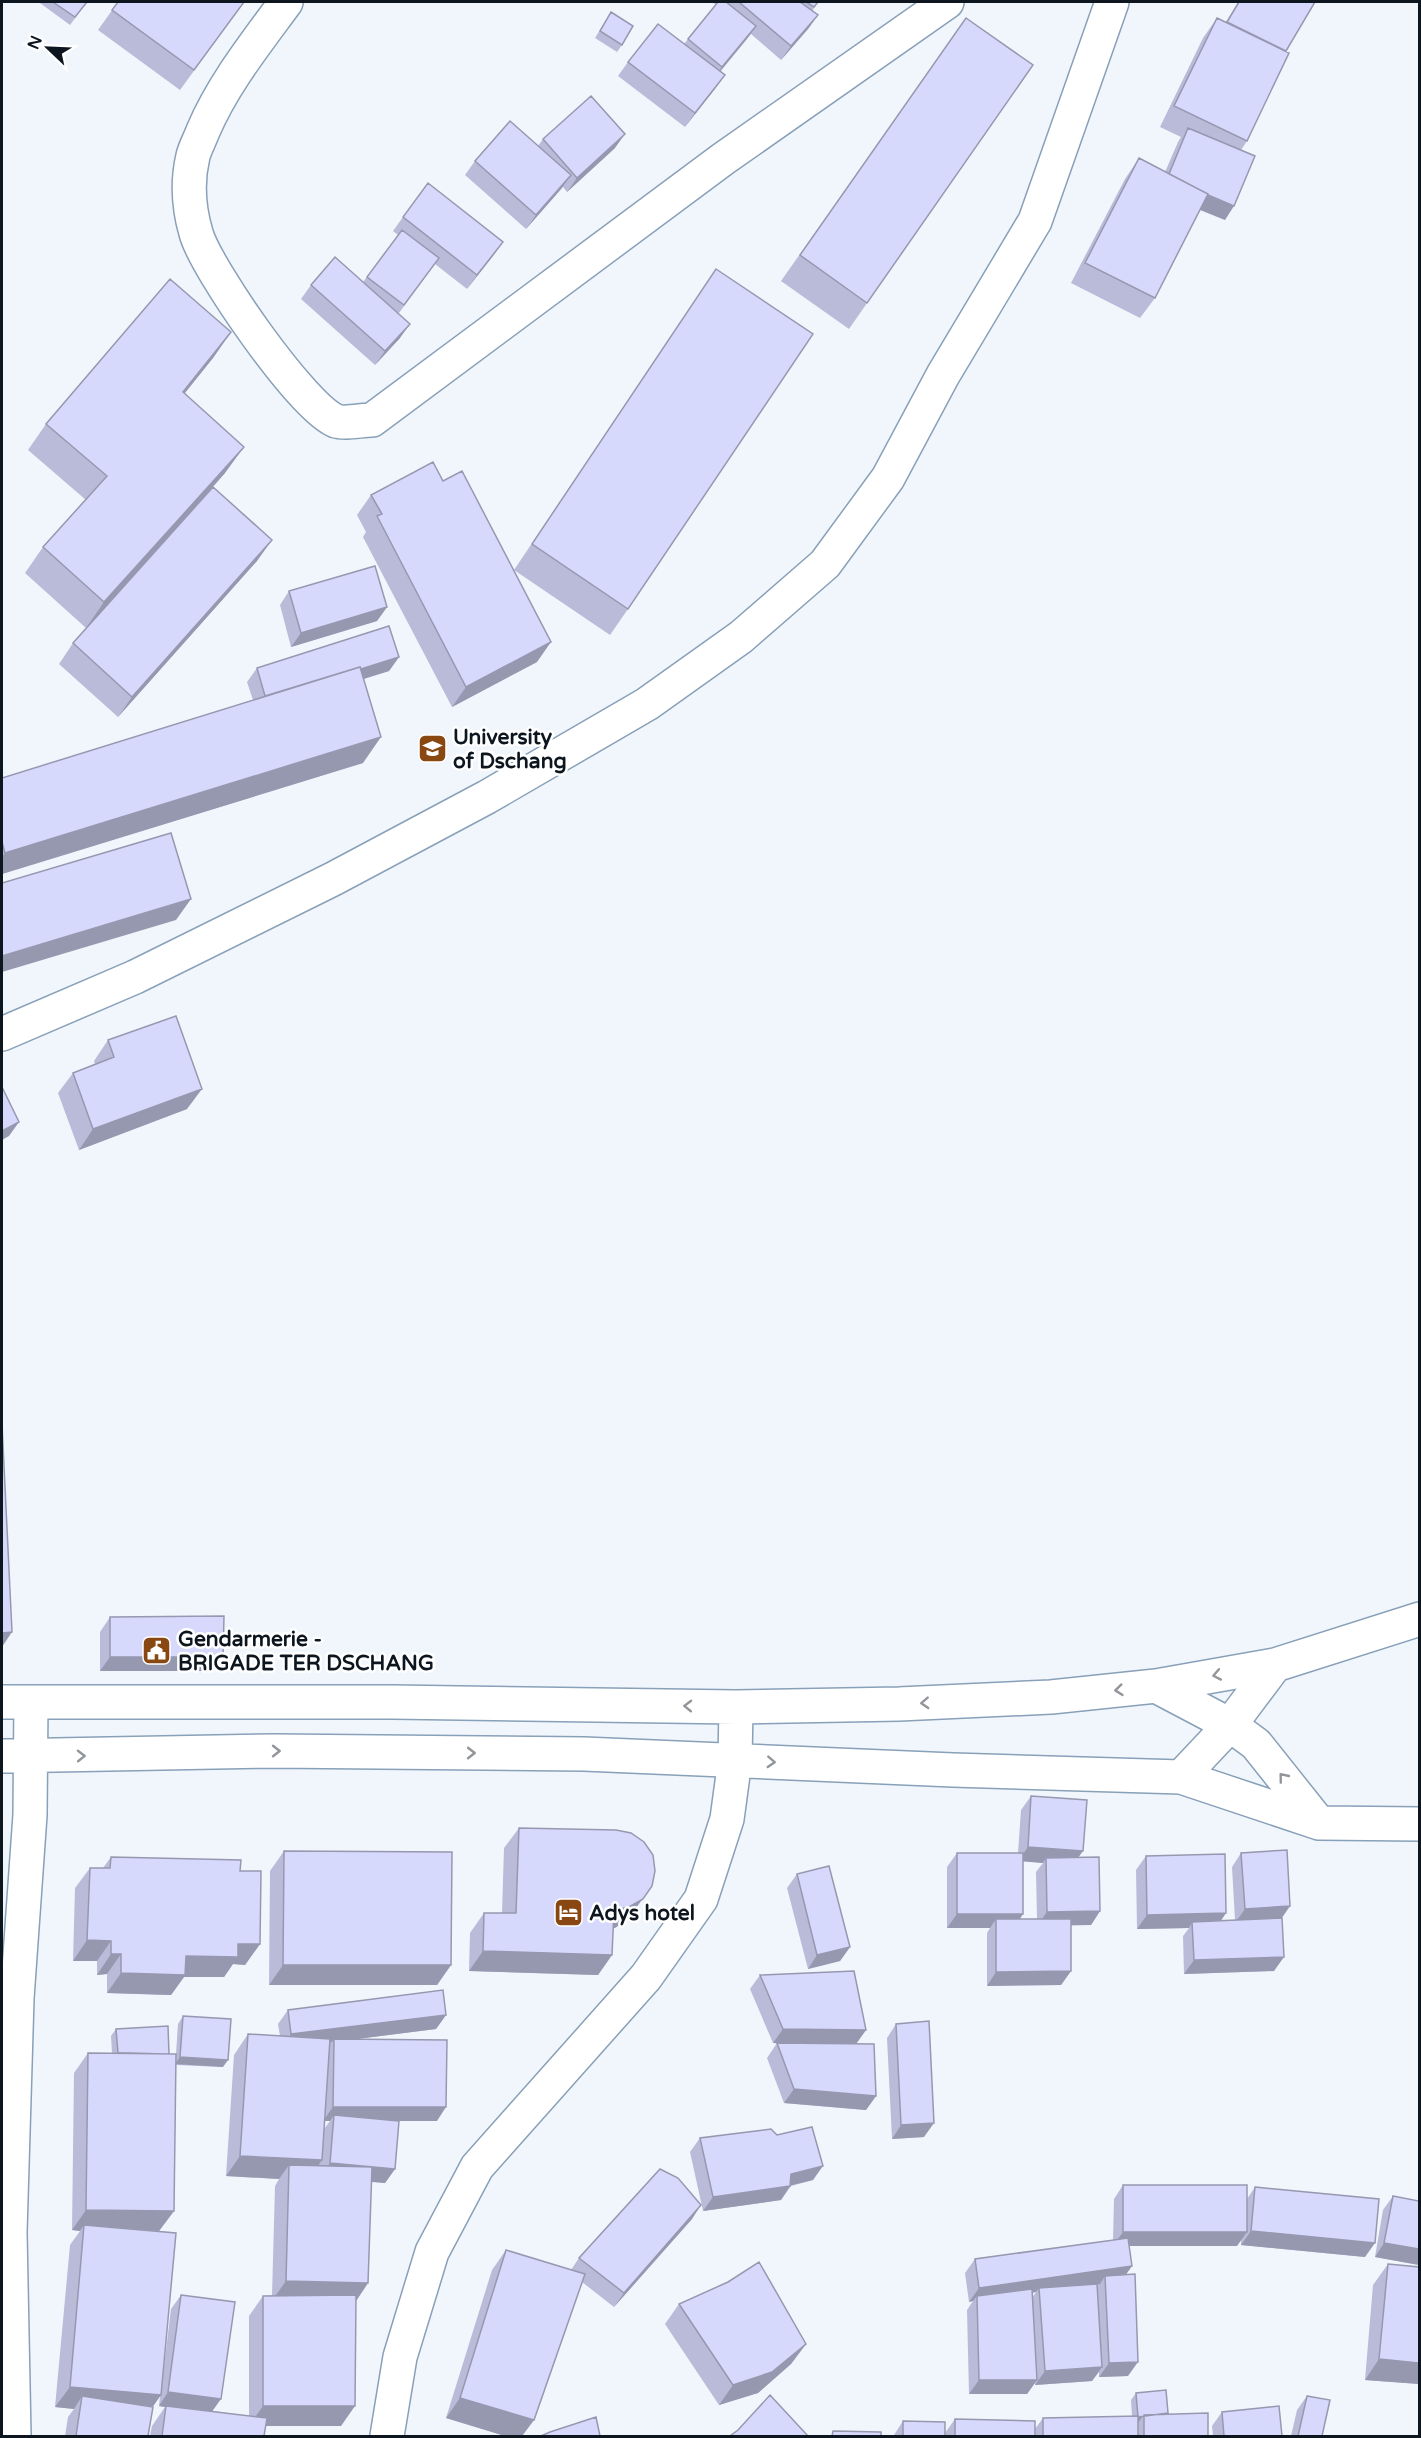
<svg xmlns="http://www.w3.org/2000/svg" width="1421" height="2438" viewBox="0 0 1421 2438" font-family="'Varela Round',sans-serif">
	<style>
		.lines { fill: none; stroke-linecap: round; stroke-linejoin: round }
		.minor-casing { stroke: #88a0b8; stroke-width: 36 }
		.minor { stroke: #fff; stroke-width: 33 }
		.wall { fill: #b9bbd9; fill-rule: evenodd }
		.shaded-wall { fill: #9698b0 }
		.building { fill: #d7d9fc; stroke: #9698b0; stroke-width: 1.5 }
		.oneway { stroke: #92969a }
		.labels { text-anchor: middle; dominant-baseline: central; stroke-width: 5; stroke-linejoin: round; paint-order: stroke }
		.poi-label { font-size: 21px; font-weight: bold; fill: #0d161f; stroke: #fff; text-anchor: start }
	</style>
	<rect width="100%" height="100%" fill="#f1f6fc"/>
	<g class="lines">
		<defs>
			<path id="minor" d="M286,2c-30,41 -63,82 -83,129 -3,8 -8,17 -10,25 -6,25 -4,53 3,77 10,36 106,174 140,188 9,3 26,-1 36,-1l351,-261 224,-157
				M2,1034l133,-57 198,-98 154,-82 160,-93 94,-67 84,-73 63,-86 55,-103 92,-154 77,-219
				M1156,1686l119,-21 145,-46
				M2,1702h390l344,5 163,-3 152,-7 105,-11 74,39 26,19 63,79
				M2,1756l272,-5 310,3 369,16 228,7 138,46 101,1
				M1181,1777l49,-52 45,-60
				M14,2436l-4,-204 7,-234 13,-183 1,-113
				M387,2436l13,-79 32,-105 45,-85 169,-190 55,-78 26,-80 8,-59 1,-53"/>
		</defs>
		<use href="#minor" class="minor-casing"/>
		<use href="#minor" class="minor"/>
	</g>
	<path class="wall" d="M41,2h46l-17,23 -30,-22z
		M118,2h126l-64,88 -82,-60z
		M712,2h106l-6,9 6,4 -10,14 -27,31 -30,-26 -31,38 5,3 -40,52 -67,-51 10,-14 56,-18 32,-39z
		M1238,2h77l-29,49 -39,90 -6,9 -16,70 -25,-10 -45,88 -15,20 -69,-35 54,-104 14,-21 26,14 13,-30 3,-5 -21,-10 43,-89 14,-20 9,4z
		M966,18l67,47 -184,264 -68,-48z
		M606,20l16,25 -5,7 -22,-14z
		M543,139l72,9 -48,44 -4,-5 -37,42 -61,-54 10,-14 63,-15z
		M403,217l100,25 -36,47 -32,-25 -36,49 1,25 -25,27 -74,-66 10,-14 52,-3 35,-47 -5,-4z
		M716,269l-88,340 -18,26 -96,-65 23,92 -85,45 -89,-170 3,-5 -9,-17 14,-20 143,75z
		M231,332l-18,26 -29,35 41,80 -12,14 44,74 -139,156 -59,-53 14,-21 74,-82 -61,67 -61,-55 18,-26 43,-47 -58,-50 18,-26z
		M289,591l98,16 -10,14 -86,26 -11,-42z
		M399,657l-10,14 -25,8 -1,84 -361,111v-96l251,-78 -6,-18 10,-14z
		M108,1040l79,69 -108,41 -21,-57 15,-20 22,-9 -1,-3z
		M110,1617l103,54h-113v-39z
		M1031,1796l47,61 22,54 -9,14h-20v46l-10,14 -74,1v-53l3,-5h-43v-61l10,-14h61l3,-43zM1023,1861l20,2 -7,9 1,47h-17l3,-5z
		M519,1828l109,91 -15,9 -1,27 -14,20 -129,-4 1,-38 14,-20h18l2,-65z
		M284,1851l167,114 -14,20h-168l1,-114z
		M1241,1853l49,53 -8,12 -8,53 -90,3 -1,-38 6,-8 -52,1 -1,-59 10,-14 80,57 -5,8 14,-1 -3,-53z
		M111,1857l129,14 20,73 -15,21 -12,-1 -9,13h-40l-13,18 -64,-2v-19l-10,1v-14h-24l2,-73 15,-20h13z
		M797,1874l53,73 -10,14 -32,8 -21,-81z
		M760,1975l106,55 -10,14 20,52 -10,14 -82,-7 -17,-45 10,-15 70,1 -74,-1 -23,-54z
		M288,2010l158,5 -10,14 -81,10 82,82h-38l-4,48 -10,14 -14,-1 -3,101 -12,18 -15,125h-75l-2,10h-114l2,-10 13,-19 -6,-1 1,-10 -8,11 -4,29h-83l3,-19 6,-8 -19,-2 15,-162 10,-14 -8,-1 2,-157 14,-20h24l-1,-17 5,-7 53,25h7l2,-30 5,-8 40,51 -47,-2 -2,146 -15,20 4,144 8,-66 10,-14 32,116 36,5v-100l14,-20h9l3,-110 4,-7 -53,-3 8,-121 14,-21 32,2 -2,-12zM325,2121h5l-6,8z
		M896,2024l28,113 -32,2 -5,-101z
		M777,2135l36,45 -22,6 -10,14 -78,11 -13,-59 10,-14z
		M1123,2185l124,14 8,-12 110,70 -124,-12v-6l-4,7h-108l3,20 -6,8 2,102 -29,1v-5l-7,9 -57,4v-2l-8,11h-58l-2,-84 6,-9 -4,1 -4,-29 10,-14 138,-19 1,-41zM1036,2292l-4,6v-5z
		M1393,2196l26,5v64l-44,-8 8,-47z
		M692,2219l-78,88 -32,-25 -48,138 -12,16h-17l-59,-18 46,-148 14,-20 65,20 8,-12z
		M1388,2264l31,3v117l-54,-4 8,-95z
		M728,2282l78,62 -15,20 -33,29 -39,12 -54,-81 14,-20z
		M1136,2393l32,20 -1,1 41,22h-263v-3l10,-14 80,10 8,-11 89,-2 -1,-16z
		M1307,2396l15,40h-31l6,-26z
		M1222,2412l60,24h-69l-1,-10z
		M903,2421l42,15h-51v-1z"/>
	<path class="shaded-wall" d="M818,15l-10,14 -27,31 10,-14z
		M756,26l-10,14 -34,41 10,-14z
		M725,75l-10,14 -30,38 10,-14z
		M625,134l-10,14 -48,44 10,-14z
		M571,175l-10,14 -35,40 10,-14z
		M1167,178l67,28 -9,14 -68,-28z
		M503,242l-10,14 -26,33 10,-14z
		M410,324l-10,14 -25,27 10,-14z
		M231,332l-18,26 -48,60 18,-26z
		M244,447l-19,26 -139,155 18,-26z
		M272,540l-15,21 -139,156 14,-20z
		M387,607l-10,14 -86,26 10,-14z
		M551,642l-14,20 -85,45 14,-20z
		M399,657l-10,14 -133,41 10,-14z
		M381,737l-18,26 -361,111v-17l3,-4z
		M191,899l-15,21 -174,52v-16z
		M202,1089l-15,20 -108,41 14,-21z
		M19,1122l-10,14 -7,4v-9z
		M12,1632l-10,15v-14z
		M110,1657h113l-10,14h-113z
		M1028,1847l55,4 -10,14 -27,-7 -3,5 -25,-2z
		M652,1886l-24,33 -13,9 -15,2 14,-20z
		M1290,1906l-10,14 -45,3 10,-14z
		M1100,1911l-9,14 -54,1 10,-14z
		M1226,1913l-10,14 -24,-5 -3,6 -52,1 10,-14z
		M957,1914h66l-10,14 -17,-9 -6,9h-43z
		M87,1940l24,1 -14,20h-24z
		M238,1944h22l-15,21 -12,-1 -9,13h-40l-13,18 -64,-2 14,-20z
		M850,1947l-10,14 -32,8 9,-14z
		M483,1951l129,4 -14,20 -129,-4z
		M111,1954h10l-14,20 -10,1z
		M1284,1957l-10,14 -90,3 10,-14z
		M283,1965h168l-14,20h-168z
		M1071,1971l-10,14 -74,1 9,-14z
		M446,2015l-10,14 -102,13v-3l-2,3 -51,6 10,-14z
		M783,2029l83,1 -10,14 -83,-1z
		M180,2057l48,3 -5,7 -48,-3z
		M794,2089l82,7 -10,14 -82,-7z
		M333,2107h113l-9,14h-103v-6l-4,6h-7z
		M934,2123l-10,14 -32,2 9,-14z
		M240,2156l82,4 -14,21 -19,-16 -10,14 -53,-3z
		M330,2163l65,6 -10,14 -65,-6z
		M823,2166l-10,14 -29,7 6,-1 -9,14 -78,11 10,-14 78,-23z
		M701,2205l-9,14 -78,88 10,-14z
		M86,2210l88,1 -15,20 -75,-6 -4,6 -8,-1z
		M1251,2231l124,12 -10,14 -124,-12z
		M1123,2232h124l-10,14h-124z
		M1384,2243l35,6v16l-44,-8z
		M1132,2266l-10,14 -17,-4 -5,8 -60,8 -1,-4 -3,4 -59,9v-5l-4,5 -4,1 10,-14z
		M286,2281l82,2 -14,21 -83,-2z
		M806,2344l-15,20 -33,29 -39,12 14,-20z
		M1379,2359l40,4v21l-54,-4z
		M1138,2362l-10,14 -29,1 10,-14z
		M1102,2367l-10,14 -57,4 10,-14z
		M979,2380h58l-10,14h-58z
		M70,2387l91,8 -14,20 -65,-19 -8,13 -19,-2z
		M168,2392l53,7 -10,14 -45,-7 -1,1 -6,-1z
		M460,2398l74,22 -12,16h-17l-59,-18z
		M263,2406h92l-14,20h-92z
		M1143,2416l-5,7 -5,1 5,-7z"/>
	<path class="building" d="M53,2h34l-12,15z
		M118,2h126l-50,68 -82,-60z
		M718,2h8l30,24 -34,41 -34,-28z
		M739,2h61l18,13 -27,31z
		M806,2h12l-4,5z
		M1239,2h76l-29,49 -59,-29z
		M611,12l22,14 -11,19 -22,-14z
		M966,18l67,47 -166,238 -67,-48z
		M1217,18l72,35 -42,88 -73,-35z
		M658,24l67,51 -30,38 -67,-51z
		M591,96l34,38 -48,44 -34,-39z
		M510,121l61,54 -35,40 -61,-54z
		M1188,128l67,28 -21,50 -26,-11v-1l-39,-20z
		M1139,158l69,36 -53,104 -70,-35z
		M428,183l75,59 -26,33 -74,-58z
		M402,230l37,28 -35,47 -37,-28z
		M335,257l75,67 -25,27 -74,-66z
		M716,269l97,65 -185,275 -96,-65z
		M170,279l61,53 -48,60 61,55 -140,155 -61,-55 64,-71 -61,-52z
		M433,462l10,19 19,-10 89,171 -85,45 -89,-171 5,-2 -11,-19z
		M213,487l59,53 -140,157 -59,-54z
		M375,566l12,41 -86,26 -12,-42z
		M389,626l10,31 -38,12 -1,-2 -95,29 -8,-28z
		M360,667l21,70 -376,116 -3,-11v-64z
		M171,833l20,66 -189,57v-73z
		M176,1016l26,73 -109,40 -20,-56 41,-16 -6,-17z
		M2,1087l17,35 -17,9z
		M2,1424l10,208 -10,1z
		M224,1616l-1,41h-113v-40z
		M1031,1796l56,4 -4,51 -55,-4z
		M519,1828l97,2 15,3 13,9 9,13 2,16 -3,15 -9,13 -14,8 -15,3 -2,45 -129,-4 1,-38h32z
		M1287,1850l3,56 -45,3 -4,-56z
		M284,1851l168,1 -1,113h-168z
		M957,1853h66v61h-66z
		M1225,1854l1,59 -79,2 -1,-59z
		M111,1857l130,3 -1,11h21l-1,73h-22v13l-52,-1 -1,19 -64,-2v-19h-10v-13l-24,-1 3,-72h20z
		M1099,1857l1,54 -53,1 -1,-54z
		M829,1866l21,81 -33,8 -20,-81z
		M1282,1918l2,39 -90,3 -2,-38z
		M996,1919h75v52l-75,1z
		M854,1971l12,59 -83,-1 -23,-54z
		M443,1990l3,25 -155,19 -3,-24z
		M183,2016l48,3 -3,41 -48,-3z
		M929,2021l5,102 -33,2 -5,-101z
		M168,2026l1,28 -51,-1 -2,-24z
		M248,2034l82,5 -8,121 -82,-4z
		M334,2039l113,1 -1,67h-113z
		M777,2043l97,1 2,52 -82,-7z
		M88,2053l88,1 -2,157 -88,-1z
		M334,2115l65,6 -4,48 -65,-6z
		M812,2127l11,39 -32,8 -1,12 -77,11 -13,-59 71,-9 6,6z
		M289,2165l83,2 -4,116 -82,-2z
		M660,2169l18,9 23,27 -77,88 -45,-35z
		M1123,2185h124v47h-124z
		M1255,2187l124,12 -4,44 -124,-12z
		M1393,2196l26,5v48l-35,-6z
		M84,2225l92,8 -15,162 -91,-8z
		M1128,2238l4,28 -153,22 -4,-29z
		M506,2250l79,24 -51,146 -74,-22z
		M759,2262l47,82 -34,28 -39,13 -54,-81 49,-22z
		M1388,2264l31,3v96l-40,-4z
		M1135,2274l3,88 -29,1 -4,-87z
		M1097,2284l5,83 -57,4 -6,-83z
		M1032,2289l5,91h-58l-2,-84z
		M181,2295l54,7 -14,97 -53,-7z
		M356,2295l-1,111h-92v-110z
		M1166,2390l2,23 -30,4 -2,-24z
		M770,2395l38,41h-78l8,-6z
		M82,2396l71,11 -5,29h-72z
		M1307,2396l23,4 -8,36h-24z
		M166,2406l101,12 -3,18h-102z
		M1279,2406l3,30h-58l-2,-24z
		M1208,2413v23h-64v-21z
		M1138,2416v20h-95v-18z
		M596,2417l4,19h-59l9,-4z
		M955,2419l80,2v15h-80z
		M903,2421l42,1v14h-42z
		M833,2431l48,1v4h-49z"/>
	<defs><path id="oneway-chevron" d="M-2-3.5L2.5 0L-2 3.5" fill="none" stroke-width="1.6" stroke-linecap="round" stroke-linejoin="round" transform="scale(1.5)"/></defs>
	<g class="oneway">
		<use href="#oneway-chevron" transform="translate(1217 1675) rotate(169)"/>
		<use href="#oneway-chevron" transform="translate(1119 1690) rotate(174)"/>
		<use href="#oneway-chevron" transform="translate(925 1703) rotate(177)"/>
		<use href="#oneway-chevron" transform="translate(688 1706) rotate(-179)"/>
		<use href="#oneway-chevron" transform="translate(276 1751)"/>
		<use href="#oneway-chevron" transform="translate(471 1753)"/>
		<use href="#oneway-chevron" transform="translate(81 1756) rotate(-1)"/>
		<use href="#oneway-chevron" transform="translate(771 1762) rotate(3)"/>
		<use href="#oneway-chevron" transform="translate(1283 1777) rotate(-129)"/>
	</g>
	<defs>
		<symbol id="university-square" viewBox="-11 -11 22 22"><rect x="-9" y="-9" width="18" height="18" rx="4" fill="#894812" stroke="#fff"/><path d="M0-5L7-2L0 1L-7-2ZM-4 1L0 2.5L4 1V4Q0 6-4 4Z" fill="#fff"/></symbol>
		<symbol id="civic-square" viewBox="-11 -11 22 22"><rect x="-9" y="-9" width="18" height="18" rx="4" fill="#894812" stroke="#fff"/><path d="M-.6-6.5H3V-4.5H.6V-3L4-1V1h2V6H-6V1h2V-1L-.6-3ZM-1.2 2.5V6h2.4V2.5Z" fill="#fff"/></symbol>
		<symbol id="hotel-square" viewBox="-11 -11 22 22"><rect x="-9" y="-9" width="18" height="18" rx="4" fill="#894812" stroke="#fff"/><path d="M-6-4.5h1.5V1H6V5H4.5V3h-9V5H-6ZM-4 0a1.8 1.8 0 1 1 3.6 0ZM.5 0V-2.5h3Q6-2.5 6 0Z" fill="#fff"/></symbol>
	</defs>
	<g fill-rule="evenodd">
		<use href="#university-square" x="416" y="732" width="33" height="33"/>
		<use href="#civic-square" x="140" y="1634" width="33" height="33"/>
		<use href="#hotel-square" x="552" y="1896" width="33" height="33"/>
	</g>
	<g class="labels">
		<g class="poi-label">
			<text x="453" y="737">University<tspan x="453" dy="24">of Dschang</tspan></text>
			<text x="178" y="1639">Gendarmerie -<tspan x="178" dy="24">BRIGADE TER DSCHANG</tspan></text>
			<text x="589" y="1913">Adys hotel</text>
		</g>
	</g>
	<rect width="1421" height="2438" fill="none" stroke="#0d161f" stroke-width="6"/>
	<g transform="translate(48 48) rotate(293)" stroke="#ffffff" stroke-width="4.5" paint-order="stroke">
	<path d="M0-4.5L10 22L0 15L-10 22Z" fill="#0d161f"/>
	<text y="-9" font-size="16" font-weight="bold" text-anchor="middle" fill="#0d161f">N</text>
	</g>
</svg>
